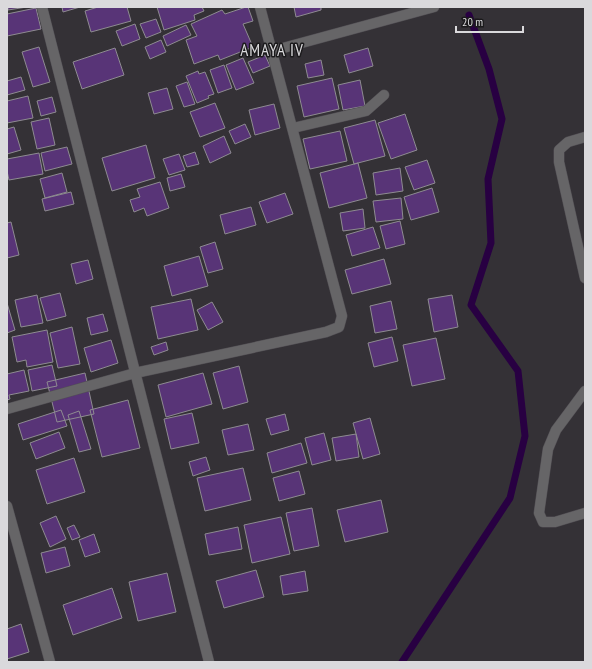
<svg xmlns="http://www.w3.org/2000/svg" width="592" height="669" viewBox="0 0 592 669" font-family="'PT Sans Narrow',sans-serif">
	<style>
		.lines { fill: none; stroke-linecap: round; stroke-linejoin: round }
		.stream { stroke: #280042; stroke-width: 7 }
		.building { fill: #583477; stroke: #8e8b91 }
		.minor-casing { stroke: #524f54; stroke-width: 11 }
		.minor { stroke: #666567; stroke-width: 10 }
		.labels { text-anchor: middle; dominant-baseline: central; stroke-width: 3; stroke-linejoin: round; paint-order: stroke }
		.quarter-label { font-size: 17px; letter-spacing: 1px; fill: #dad9dc; stroke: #1b1a1c }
	</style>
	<rect width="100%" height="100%" fill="#343136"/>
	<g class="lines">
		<path class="stream" d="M402,662l108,-164 15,-62 -7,-65 -47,-66 20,-62 -3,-64 14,-60 -13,-50 -20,-54"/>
	</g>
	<path class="building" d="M8,7h19l-19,3z
		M62,7h18l-17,5z
		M98,7h29l4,14 -40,11 -6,-21z
		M157,7h45l2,4 -10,4 1,5 -31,10z
		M246,7h2l5,14 -10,3 10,23 -33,13 -2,-5 -24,9 -8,-24 11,-4 -6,-12 31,-14 3,4z
		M294,7h27v3l-25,7z
		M36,8l5,21 -34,7v-22z
		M156,19l5,13 -15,6 -6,-14z
		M135,24l5,15 -18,7 -6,-15z
		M186,25l5,10 -24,11 -4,-10z
		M161,40l5,12 -16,7 -5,-12z
		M39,47l11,35 -17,5 -11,-35z
		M115,48l9,27 -42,14 -9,-27z
		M368,48l5,18 -24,7 -5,-18z
		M265,55l5,11 -17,7 -5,-11z
		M243,58l11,25 -18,7 -10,-25z
		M321,60l3,15 -16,3 -3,-14z
		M224,65l8,23 -14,5 -8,-23z
		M198,71l1,3 6,-2 9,22 -6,2 1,2 -12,5 -11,-27z
		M21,77l4,13 -18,5v-14z
		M332,78l7,31 -35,8 -7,-31z
		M360,80l5,26 -22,4 -5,-25z
		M187,82l8,22 -11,3 -8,-21z
		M167,88l6,21 -19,5 -6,-21z
		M28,96l5,22 -26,5v-22z
		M52,97l4,15 -15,4 -4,-15z
		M215,103l10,25 -25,9 -10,-25z
		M274,104l6,24 -25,7 -6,-25z
		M405,114l12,36 -26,9 -13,-36z
		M49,118l6,27 -18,4 -6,-27z
		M375,120l10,36 -31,8 -10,-36z
		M245,124l6,13 -16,7 -6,-13z
		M14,127l7,23 -14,4v-25z
		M340,131l7,30 -37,8 -7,-30z
		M224,136l7,17 -21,10 -7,-17z
		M146,145l9,33 -43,13 -10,-33z
		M67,147l5,17 -27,7 -4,-18z
		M195,152l4,12 -12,3 -4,-11z
		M39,153l4,21 -34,6 -2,-9v-12z
		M179,154l6,16 -16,5 -6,-16z
		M427,160l8,23 -21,7 -9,-23z
		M358,163l9,35 -38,10 -9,-35z
		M400,168l3,23 -27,4 -3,-22z
		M62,173l5,19 -22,6 -5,-19z
		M181,174l4,13 -15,4 -3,-13z
		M160,182l9,26 -22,8 -3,-8 -10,4 -4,-12 10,-3 -3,-8z
		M432,188l7,24 -28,8 -7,-23z
		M71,192l3,12 -29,7 -3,-12z
		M285,193l8,21 -26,9 -8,-21z
		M401,198l2,21 -27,3 -3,-21z
		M251,207l5,18 -31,9 -5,-19z
		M363,209l2,19 -22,3 -3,-18z
		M400,221l5,23 -19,5 -6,-23z
		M11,222l8,33 -12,3v-35z
		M373,227l7,21 -28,8 -6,-21z
		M215,242l8,27 -15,4 -8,-26z
		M199,256l9,30 -36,10 -8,-30z
		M384,259l7,25 -39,10 -7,-24z
		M88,260l5,19 -17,5 -5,-20z
		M60,293l6,23 -19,5 -7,-23z
		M37,295l6,28 -22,4 -6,-27z
		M452,295l6,32 -24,5 -6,-33z
		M191,299l7,31 -40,9 -7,-32z
		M391,301l6,28 -22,4 -5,-27z
		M212,302l11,20 -15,8 -11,-20z
		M7,303l8,27 -8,3z
		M103,314l5,17 -17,4 -4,-17z
		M72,327l8,37 -22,4 -8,-35z
		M47,330l6,32 -26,5 -1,-7 -9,2 -5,-25z
		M392,337l6,24 -24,6 -6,-24z
		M436,338l9,41 -33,7 -9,-41z
		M111,340l7,23 -27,9 -7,-24z
		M166,342l2,8 -14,5 -3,-8z
		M52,365l5,21 -25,5 -4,-21z
		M239,366l9,36 -25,7 -10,-36z
		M24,370l5,21 -20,4 1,4 -3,1v-26z
		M85,373l9,41 -37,8 -10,-40z
		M203,373l9,31 -46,13 -8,-32z
		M128,400l12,48 -38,9 -12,-47z
		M61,410l6,16 -44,14 -5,-16z
		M79,411l12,38 -12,3 -11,-37z
		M192,413l7,30 -28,6 -7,-30z
		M285,414l4,16 -18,5 -5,-16z
		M370,418l10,36 -17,5 -10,-36z
		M248,424l6,26 -26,5 -6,-25z
		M59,432l6,16 -29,11 -6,-16z
		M324,433l7,27 -19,5 -7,-27z
		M356,434l3,23 -23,4 -4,-23z
		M301,443l6,20 -35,10 -5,-20z
		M206,457l4,13 -17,6 -4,-14z
		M74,458l11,34 -38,12 -11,-34z
		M243,468l8,32 -46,11 -8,-33z
		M299,471l6,23 -26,7 -6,-23z
		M381,500l7,32 -43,10 -8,-32z
		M312,508l7,38 -25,5 -8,-38z
		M56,516l10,23 -16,8 -10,-24z
		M281,517l9,37 -38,9 -8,-38z
		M74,525l6,12 -8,3 -5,-12z
		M238,527l4,22 -33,6 -4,-21z
		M94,534l6,18 -15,5 -6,-17z
		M65,547l5,19 -24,7 -5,-20z
		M256,570l8,27 -40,11 -8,-27z
		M305,571l3,20 -25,4 -3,-19z
		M167,573l9,39 -38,9 -9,-39z
		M112,588l10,30 -49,17 -10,-30z
		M21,624l8,28 -22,7v-30z"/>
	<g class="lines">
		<defs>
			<path id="minor" d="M42,7l167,655
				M272,51l162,-44
				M293,128l73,-17 18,-16
				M585,137l-17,5 -9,8v12l26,116
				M585,391l-29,39 -8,19 -9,64 4,9h12l30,-9
				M7,409l128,-36 191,-41 13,-5 3,-11 -82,-309
				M7,506l43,156"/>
		</defs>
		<use href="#minor" class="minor-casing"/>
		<use href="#minor" class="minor"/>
	</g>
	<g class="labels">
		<g class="quarter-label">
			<text x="272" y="50">AMAYA IV</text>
		</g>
	</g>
	<rect width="592" height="669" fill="none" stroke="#dad9dc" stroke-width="16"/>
	<path d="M456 26v6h67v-6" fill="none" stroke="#dad9dc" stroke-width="2"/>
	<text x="462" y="26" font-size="12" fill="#dad9dc" stroke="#1b1a1c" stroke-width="3" paint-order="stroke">20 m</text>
</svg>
